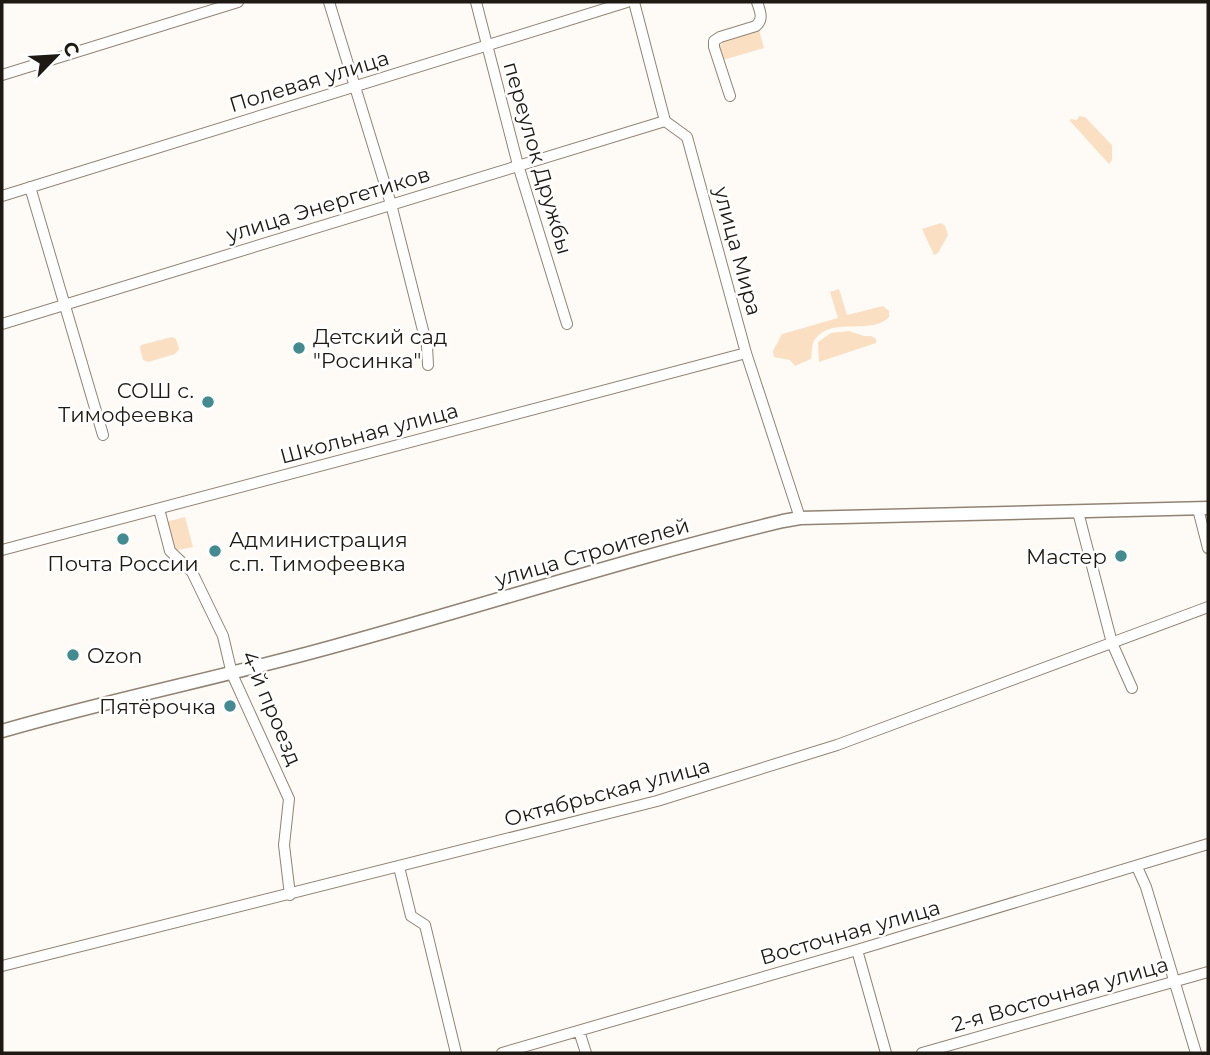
<svg xmlns="http://www.w3.org/2000/svg" width="1210" height="1055" viewBox="0 0 1210 1055" font-family="Montserrat,sans-serif">
	<style>
		.green { fill: #fbdfc2 }
		.lines { fill: none; stroke-linecap: round; stroke-linejoin: round }
		.minor-casing { stroke: #918374; stroke-width: 12 }
		.major-casing { stroke: #918374; stroke-width: 15 }
		.minor { stroke: #fff; stroke-width: 10 }
		.major { stroke: #fff; stroke-width: 12 }
		.poi-dot { fill: #438b90; stroke: #fff; stroke-width: 2.5 }
		.labels { text-anchor: middle; dominant-baseline: central; stroke-width: 5; stroke-linejoin: round; paint-order: stroke }
		.street-label { font-size: 21px; fill: #1e1913; stroke: #fff }
		.poi-label { font-size: 21px; fill: #1e1913; stroke: #fff; text-anchor: start }
	</style>
	<rect width="100%" height="100%" fill="#fefbf7"/>
	<path class="green" d="M759,30l5,18 -41,12 -4,-13 5,-6z
		M1079,116l6,1 27,28v15l-3,4 -39,-43 1,-2 6,1z
		M941,223l4,3 3,9 -10,18 -4,2 -12,-26z
		M839,289l8,26 36,-9 6,5v6c-19,19 -54,-1 -73,21 -5,5 -4,15 -5,21l-16,7 -5,-6 -16,-3 -1,-6 9,-17 56,-16 -8,-26z
		M849,331l15,5h7l5,3v4l-57,19 -1,-20 13,-9z
		M172,337l4,2 3,10 -4,5 -27,8 -5,-2 -3,-12 1,-3z
		M185,517l8,30 -20,4 -7,-29z"/>
	<g class="lines">
		<defs>
			<path id="minor" d="M329,2l62,202 36,142 1,19
				M476,2l42,163 49,159
				M634,2l31,119 22,16 59,216 54,165
				M2,75l236,-73
				M730,96l-16,-49v-6l6,-4 36,-11c8,-7 4,-15 1,-24
				M30,187l73,248
				M2,196l625,-194
				M2,324l663,-203
				M159,509l11,42 22,21 31,64 9,38 57,125 -5,46 6,50
				M1198,509l10,39
				M1078,512l34,131 20,45
				M2,550l744,-197
				M399,867l12,49 14,9 31,128
				M1137,867l9,20 50,166
				M857,950l29,103
				M2,966l655,-165 180,-56 371,-138
				M579,1031l7,22
				M502,1053l355,-103 351,-106
				M922,1053l286,-81"/>
			<path id="major" d="M2,731c110,-32 222,-54 333,-85 150,-41 297,-89 448,-125l17,-3 408,-10"/>
		</defs>
		<use href="#minor" class="minor-casing"/>
		<use href="#major" class="major-casing"/>
		<use href="#minor" class="minor"/>
		<use href="#major" class="major"/>
	</g>
	<g class="poi-dot">
		<circle cx="299" cy="348" r="7"/>
		<circle cx="208" cy="402" r="7"/>
		<circle cx="123" cy="539" r="7"/>
		<circle cx="215" cy="551" r="7"/>
		<circle cx="1121" cy="556" r="7"/>
		<circle cx="73" cy="655" r="7"/>
		<circle cx="230" cy="706" r="7"/>
	</g>
	<g class="labels">
		<g class="street-label">
			<text transform="translate(309 81) rotate(-17)">Полевая улица</text>
			<text transform="translate(538 158) rotate(74)">переулок Дружбы</text>
			<text transform="translate(328 204) rotate(-17)">улица Энергетиков</text>
			<text transform="translate(738 251) rotate(75)">улица Мира</text>
			<text transform="translate(369 433) rotate(-15)">Школьная улица</text>
			<text transform="translate(592 552) rotate(-16)">улица Строителей</text>
			<text transform="translate(272 708) rotate(67)">4-й проезд</text>
			<text transform="translate(607 792) rotate(-15)">Октябрьская улица</text>
			<text transform="translate(850 932) rotate(-16)">Восточная улица</text>
			<text transform="translate(1060 994) rotate(-16)">2-я Восточная улица</text>
		</g>
		<g class="poi-label">
			<text x="313" y="336">Детский сад<tspan x="313" dy="24">"Росинка"</tspan></text>
			<text x="194" y="390" text-anchor="end">СОШ с.<tspan x="194" dy="24">Тимофеевка</tspan></text>
			<text x="229" y="539">Администрация<tspan x="229" dy="24">с.п. Тимофеевка</tspan></text>
			<text x="1107" y="556" text-anchor="end">Мастер</text>
			<text x="123" y="563" text-anchor="middle">Почта России</text>
			<text x="87" y="655">Ozon</text>
			<text x="216" y="706" text-anchor="end">Пятёрочка</text>
		</g>
	</g>
	<rect width="1210" height="1055" fill="none" stroke="#1e1913" stroke-width="7"/>
	<g transform="translate(56 56) rotate(65)" stroke="#ffffff" stroke-width="5" paint-order="stroke">
	<path d="M0-5L12 26L0 18L-12 26Z" fill="#1e1913"/>
	<text y="-10" font-size="19" font-weight="bold" text-anchor="middle" fill="#1e1913">С</text>
	</g>
</svg>
